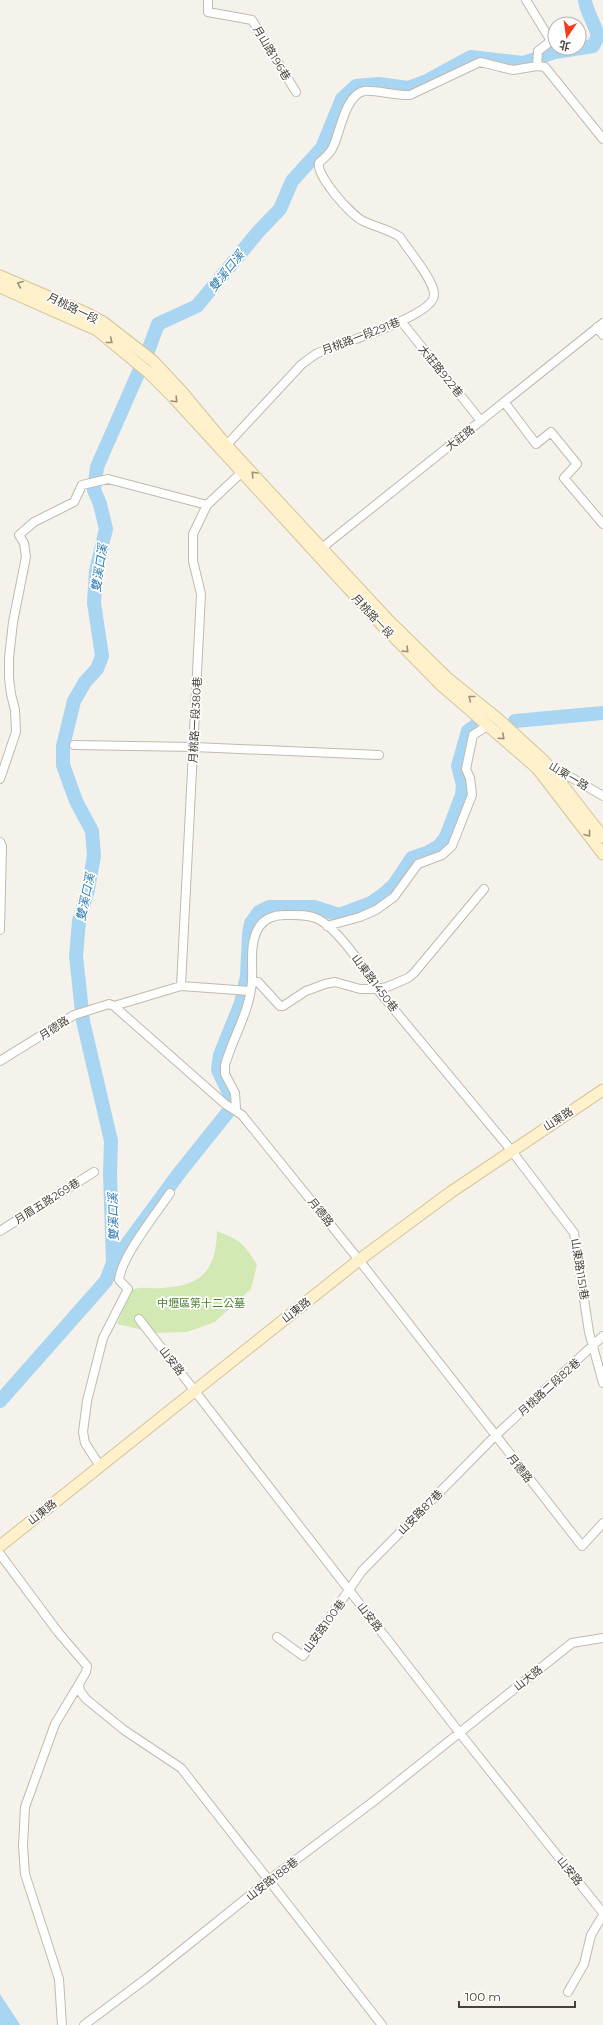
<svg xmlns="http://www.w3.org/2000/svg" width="603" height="2025" viewBox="0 0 603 2025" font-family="Montserrat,'Noto Sans TC',sans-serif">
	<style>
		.green { fill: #d2e9b4 }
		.water { fill: #a8d5f1 }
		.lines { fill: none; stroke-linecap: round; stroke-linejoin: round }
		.river { stroke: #a8d5f1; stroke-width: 14 }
		.street-casing { stroke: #c1baad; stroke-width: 10 }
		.secondary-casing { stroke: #d5c59a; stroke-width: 13 }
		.street { stroke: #fff; stroke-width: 8 }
		.secondary { stroke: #fff1cb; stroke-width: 11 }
		.oneway { stroke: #9b917a }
		.labels { text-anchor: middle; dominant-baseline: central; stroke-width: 3.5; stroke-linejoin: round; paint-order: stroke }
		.street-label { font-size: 11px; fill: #4a4238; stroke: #fff }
		.park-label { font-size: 11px; fill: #4b7d2a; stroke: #fff }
		.water-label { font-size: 12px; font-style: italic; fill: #2e7bb0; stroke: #fff }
	</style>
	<rect width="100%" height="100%" fill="#f5f2eb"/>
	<path class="green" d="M217,1231c24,10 26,11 40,34l-6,24 -36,33 -28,10 -32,1 -38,-9 14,-34c11,-4 21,-1 31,-2 40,-2 54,-18 55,-57z"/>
	<path class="water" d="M0,1994l19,29 1,2h-20z"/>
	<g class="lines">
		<path class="river" d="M515,721l88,-8
			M113,1263l67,-91 48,-60 3,-10 -1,-7 -12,-25 2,-15 21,-52 6,-27 2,-42 2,-11 8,-11 10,-5h45l25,8 32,-12 13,-9 10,-9 18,-27 15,-5 12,-7 7,-9 16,-42 1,-10 -5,-19 10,-35 10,-7
			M0,1401l106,-120 7,-18 -3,-89 1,-33 -28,-120 -7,-65 3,-35 9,-32 6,-33 -2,-25 -16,-30 -13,-36v-19l11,-45 11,-19 12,-13 5,-13 -8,-53 2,-32 10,-42 -6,-25 -6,-14 3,-23 51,-116 10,-27 39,-18 61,-74 22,-23 12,-28 30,-33 20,-49 14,-13 23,-2 29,4 19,-7 44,-24 52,6 32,-11 38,-6 5,-10c-3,-12 -12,-25 -13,-36"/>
		<defs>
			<path id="street" d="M208,0v12l44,8 44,72
				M526,0l25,41 -13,10 -1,15
				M401,321l80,100
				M597,327l6,8
				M505,403l31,41 15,-12 26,32 -13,14 39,46
				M223,449l78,-84c5,-4 10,-8 15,-11 20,-10 118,-37 118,-59 1,-14 -26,-45 -34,-58 -11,-8 -25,-10 -37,-16 -12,-6 -47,-45 -44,-58 5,-5 11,-9 14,-16 7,-14 12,-52 31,-56 8,-2 33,5 46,4l70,-33 33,8 24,-4 8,1 58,72
				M318,551l285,-228
				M74,745l120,2 185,8
				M548,764l55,32
				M0,779l16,-47 -1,-22 -4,-16 -2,-16v-20l4,-36 13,-65 -2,-14 -5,-8 15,-13 40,-20 8,-17 26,-6 99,26
				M0,842l2,4 -2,84
				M327,926l33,-9 16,-7 18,-13 24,-33 24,-9 10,-9 20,-51 -2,-17 -4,-9 7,-34 16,-10
				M252,982h6l22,24h3l23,-15 19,-7 10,-2 25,7h17l10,-2 21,-9 6,-5 70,-84
				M181,986l20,-392 -8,-33v-27l14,-29 34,-32
				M114,1006l67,-20 69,5
				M0,1061l74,-46 35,-11 5,2 111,98 17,11 117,145 223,286 21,-23
				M236,1109l-1,-16 -10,-19v-9c8,-28 25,-54 27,-84 1,-18 -3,-38 7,-54 6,-9 16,-12 26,-12 11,0 23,-1 33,4 21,11 47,50 59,70l134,161 63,83 15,99 14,51
				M0,1231l94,-59
				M139,1319l320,413 144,181
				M100,1466l-15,-23 -2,-11 4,-31 16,-63 25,-49 -9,-9c2,-23 37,-66 51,-87
				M0,1554l58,78 29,34 -1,6 -7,12 1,7 6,8 38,31 57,38 201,257
				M277,1637l26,19 59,-85 133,-135 108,-100
				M568,1992l16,-28 7,-29 12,-20
				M62,2025l-3,-46 -34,-105 -2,-28 2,-39 30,-83 24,-40
				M84,2025l63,-47 122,-98 105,-79 198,-158 31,-5"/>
			<path id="secondary" d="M0,276l86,37 17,9 50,39 29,31 44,53 162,175 58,57 52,42 46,42 59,76
				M0,287l97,43 51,42 27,27 207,226 58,59 97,84 66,86
				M0,1546l359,-286 92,-68 152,-102"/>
		</defs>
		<use href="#street" class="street-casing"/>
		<use href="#secondary" class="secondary-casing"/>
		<use href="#street" class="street"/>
		<use href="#secondary" class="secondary"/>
	</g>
	<defs><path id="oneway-chevron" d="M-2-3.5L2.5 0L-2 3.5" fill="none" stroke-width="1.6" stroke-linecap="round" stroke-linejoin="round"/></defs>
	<g class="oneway">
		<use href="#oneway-chevron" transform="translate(20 284) rotate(-158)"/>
		<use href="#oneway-chevron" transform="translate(110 341) rotate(39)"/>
		<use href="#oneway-chevron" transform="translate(175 400) rotate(47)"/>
		<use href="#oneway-chevron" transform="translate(254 474) rotate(-133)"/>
		<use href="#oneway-chevron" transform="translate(406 650) rotate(45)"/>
		<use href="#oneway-chevron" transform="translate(471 698) rotate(-141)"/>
		<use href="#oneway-chevron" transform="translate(502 737) rotate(42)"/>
		<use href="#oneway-chevron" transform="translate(588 834) rotate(52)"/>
	</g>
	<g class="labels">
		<g class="street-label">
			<text transform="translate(272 53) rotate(59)">月山路196巷</text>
			<text transform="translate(73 308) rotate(26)">月桃路一段</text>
			<text transform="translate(361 336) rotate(-21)">月桃路一段291巷</text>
			<text transform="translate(441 371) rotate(51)">大莊路922巷</text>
			<text transform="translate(460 438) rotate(-38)">大莊路</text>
			<text transform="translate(373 616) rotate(47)">月桃路一段</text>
			<text transform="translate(195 720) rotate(-87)">月桃路一段380巷</text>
			<text transform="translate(569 776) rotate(31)">山東一路</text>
			<text transform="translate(375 983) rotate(53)">山東路1450巷</text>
			<text transform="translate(54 1028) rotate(-33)">月德路</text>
			<text transform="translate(558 1119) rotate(-33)">山東路</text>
			<text transform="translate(47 1201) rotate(-32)">月眉五路269巷</text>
			<text transform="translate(321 1212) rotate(51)">月德路</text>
			<text transform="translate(580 1269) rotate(81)">山東路1151巷</text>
			<text transform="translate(296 1310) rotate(-38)">山東路</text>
			<text transform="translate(172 1361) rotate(52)">山安路</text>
			<text transform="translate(549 1387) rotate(-42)">月桃路二段82巷</text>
			<text transform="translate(520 1468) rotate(52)">月德路</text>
			<text transform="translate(42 1512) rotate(-38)">山東路</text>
			<text transform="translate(420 1512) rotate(-45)">山安路87巷</text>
			<text transform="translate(370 1617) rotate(52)">山安路</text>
			<text transform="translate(324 1626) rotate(-54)">山安路100巷</text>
			<text transform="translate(528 1678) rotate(-38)">山大路</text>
			<text transform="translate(570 1871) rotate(51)">山安路</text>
			<text transform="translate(272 1879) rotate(-38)">山安路188巷</text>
		</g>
		<g class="park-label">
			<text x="201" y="1303">中壢區第十二公墓</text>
		</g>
		<g class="water-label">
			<text transform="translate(226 271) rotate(-51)">雙溪口溪</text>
			<text transform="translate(99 568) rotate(-81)">雙溪口溪</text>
			<text transform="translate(85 897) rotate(-78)">雙溪口溪</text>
			<text transform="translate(113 1217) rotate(-91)">雙溪口溪</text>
		</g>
	</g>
	<g transform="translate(567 36) rotate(193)"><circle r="19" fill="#ffffff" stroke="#b7b3af"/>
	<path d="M0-3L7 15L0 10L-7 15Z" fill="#fb391c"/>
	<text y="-6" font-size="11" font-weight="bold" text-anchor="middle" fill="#4a4238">北</text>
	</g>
	<path d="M459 2001v6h116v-6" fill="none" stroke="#4a4238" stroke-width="2"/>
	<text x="465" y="2001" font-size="12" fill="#4a4238" stroke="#ffffff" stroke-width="3" paint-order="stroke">100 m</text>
</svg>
